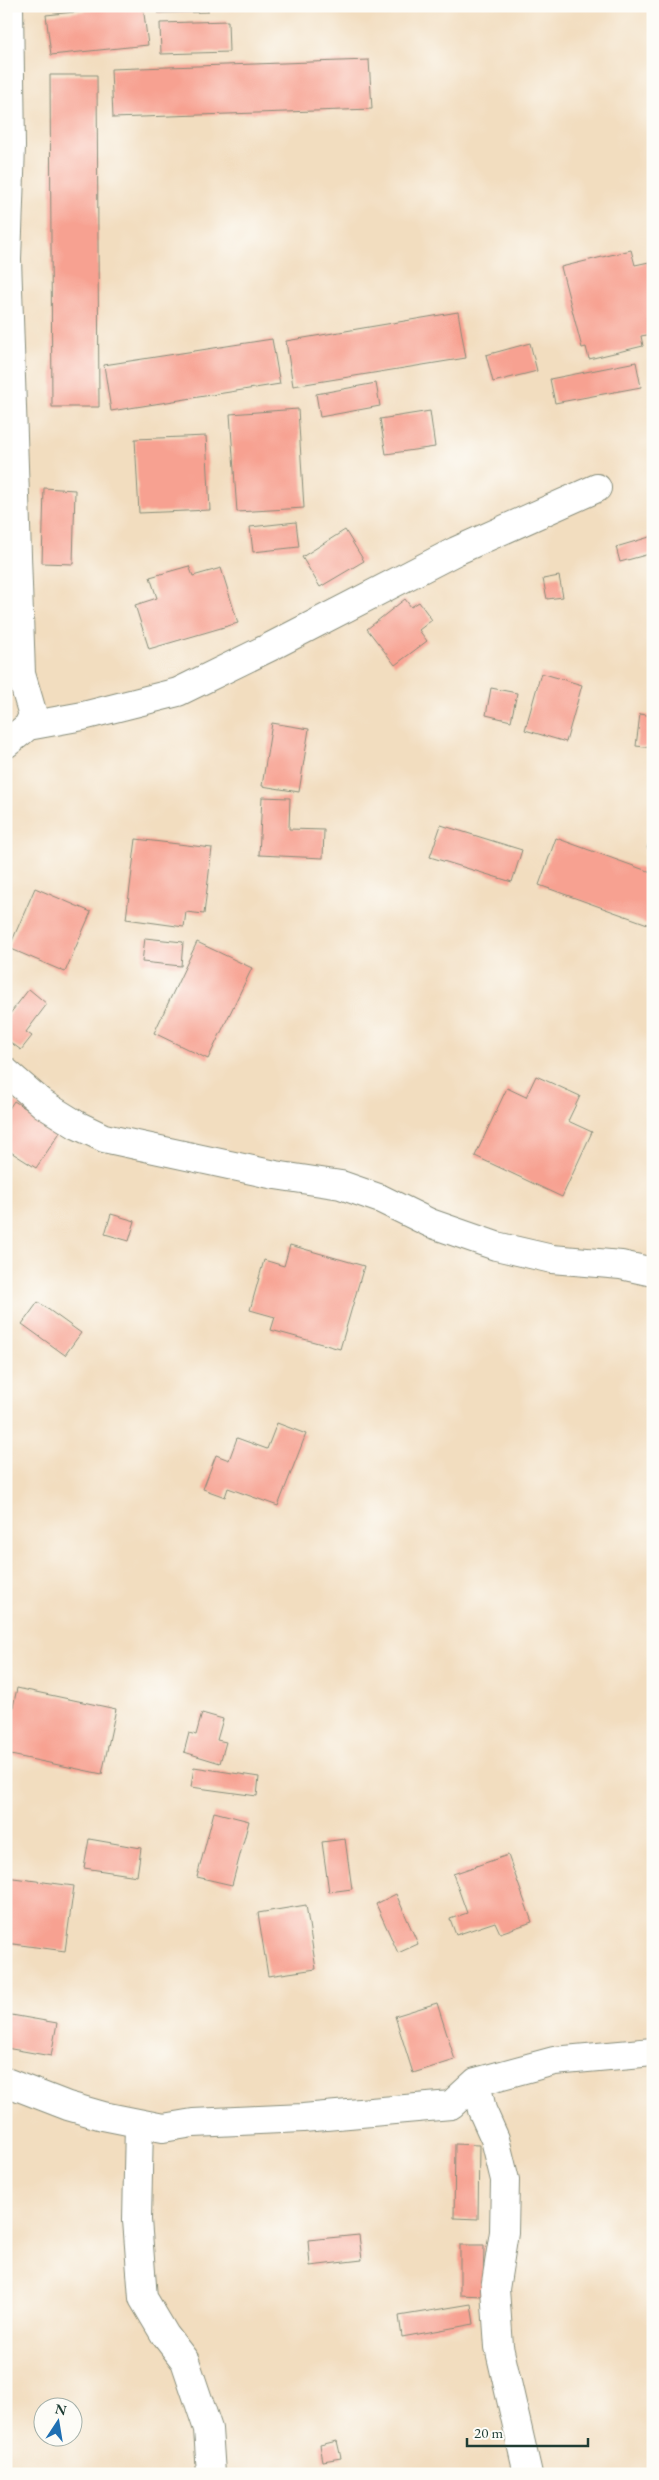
<svg xmlns="http://www.w3.org/2000/svg" width="659" height="2480" viewBox="0 0 659 2480" font-family="'EB Garamond',serif">
	<style>
		.building { fill: #f7a191 }
		.lines { fill: none; stroke-linecap: round; stroke-linejoin: round }
		.minor-casing { stroke: #888d7a; stroke-width: 30 }
		.minor { stroke: #fff; stroke-width: 28 }
	</style>
	<rect width="100%" height="100%" fill="#fdfcf7"/>
	<filter id="ink" filterUnits="userSpaceOnUse"><feTurbulence type="fractalNoise" baseFrequency=".02" numOctaves="2"/><feDisplacementMap in="SourceGraphic" scale="10" xChannelSelector="R" yChannelSelector="G"/><feConvolveMatrix kernelMatrix="1 2 1 2 8 2 1 2 1" color-interpolation-filters="sRGB"/></filter>
	<filter id="wash" filterUnits="userSpaceOnUse"><feTurbulence type="fractalNoise" baseFrequency=".0096" numOctaves="4" result="noise"/><feDisplacementMap in="SourceGraphic" scale="20" xChannelSelector="R" yChannelSelector="G"/><feGaussianBlur stdDeviation="1.12" result="paint"/><feColorMatrix in="noise" values="0 0 0 0 0 0 0 0 0 0 0 0 0 0 0 0 0 1.4 0 .05"/><feComposite in="paint" operator="in"/></filter>
	<g filter="url(#wash)">
		<rect width="100%" height="100%" fill="#f2ddbf"/>
		<g id="blocks">
			<path class="building" d="M133,6h10l5,39 -97,10 -5,-40z
				M158,6h50v6l-50,1z
				M228,21l1,31 -68,2 -1,-31z
				M369,60l3,49 -259,9 -2,-49z
				M50,75h47l2,332h-47z
				M631,250l4,15 14,-3 4,13v59l-12,2 2,10 -54,13 -3,-12 -4,1 -21,-81z
				M458,312l8,46 -173,28 -7,-45z
				M272,339l8,45 -169,27 -7,-46z
				M530,343l7,28 -44,11 -7,-27z
				M636,362l5,25 -86,16 -5,-24z
				M376,383l4,23 -60,11 -4,-23z
				M298,409l6,99 -67,4 -7,-98z
				M430,411l5,36 -49,7 -6,-35z
				M206,436l4,74 -71,3 -4,-74z
				M44,488l31,2 -2,74 -31,-1z
				M296,522l3,25 -46,5 -3,-25z
				M345,530l19,31 -44,26 -18,-30z
				M653,536v17l-33,9 -4,-15z
				M189,566l4,10 28,-8 17,55 -89,26 -14,-44 22,-7 -7,-21z
				M559,576l4,21 -16,2 -4,-20z
				M405,599l6,8 8,-5 13,18 -13,10 8,11 -32,24 -28,-36z
				M541,673l41,12 -16,57 -41,-12z
				M491,688l26,5 -6,28 -25,-6z
				M640,714l13,2v32l-17,-2z
				M272,723l37,6 -10,63 -37,-6z
				M262,797l28,1 -1,31 35,1 -1,28 -64,-3z
				M441,825l81,25 -10,32 -82,-25z
				M653,832v19l-6,-3z
				M556,838l97,35v53l-114,-41z
				M136,839l76,9 -8,66 -18,-2 -2,15 -58,-8z
				M35,888l56,24 -26,60 -56,-24z
				M145,938l38,4 -2,24 -39,-4z
				M197,942l55,26 -44,91 -54,-26z
				M29,989l18,15 -21,28 6,4 -11,14 -15,-11v-26l3,2z
				M536,1076l44,20 -12,25 24,11 -30,65 -87,-41 32,-68 19,9z
				M14,1101l47,30 -25,37 -30,-19v-36z
				M111,1214l24,7 -6,20 -24,-7z
				M290,1245l74,21 -24,83 -69,-19 4,-13 -25,-7 14,-50 20,6z
				M38,1302l43,31 -16,22 -43,-31z
				M277,1423l29,11 -28,72 -50,-18 -3,9 -22,-8 13,-34 13,5 8,-22 30,11z
				M17,1688l99,21 -14,65 -96,-20v-13z
				M202,1713l21,6 -6,21 9,2 -6,21 -36,-11 5,-19 7,2z
				M194,1767l65,10 -2,19 -66,-9z
				M214,1812l35,9 -17,64 -35,-8z
				M89,1839l52,9 -4,28 -53,-8z
				M345,1839l7,50 -23,3 -7,-50z
				M508,1855l24,67 -32,11 -5,-11 -39,13 -6,-16 17,-6 -14,-39z
				M6,1877l68,9 -9,65 -59,-8z
				M396,1894l22,50 -20,9 -22,-49z
				M306,1905l10,64 -48,7 -10,-63z
				M437,2003l18,57 -42,13 -18,-57z
				M6,2014l51,9 -6,33 -45,-8z
				M455,2144l24,1 -1,74 -24,-1z
				M651,2208h2v19h-3z
				M359,2235l3,25 -52,6 -2,-26z
				M460,2245h24l-1,51 -23,-1z
				M471,2304l3,20 -72,13 -3,-21z
				M337,2441l4,17 -18,3 -3,-16z"/>
		</g>
	</g>
	<g filter="url(#ink)">
		<use href="#blocks" fill-opacity="0" stroke="#888d7a" stroke-width="1"/>
		<g class="lines">
			<defs>
				<path id="minor" d="M28,726l55,-10 95,-24 94,-46 184,-95 141,-63
					M6,744l22,-18 5,-11 -12,-41 -14,-415 4,-113 -2,-140
					M6,1072l37,32 34,21 27,13 171,37 66,10 40,14 49,24 66,23 56,13 69,6 32,7
					M6,2082l62,24 35,10 60,12 30,-5 110,-5 148,-13 25,-23 78,-21 99,-9
					M476,2082l6,28 13,29 10,41 -1,52 -9,57 4,58 29,127
					M139,2124l-2,96 6,78 22,37 20,26 23,68 3,45"/>
			</defs>
			<use href="#minor" class="minor-casing"/>
			<use href="#minor" class="minor"/>
		</g>
	</g>
	<rect width="659" height="2480" fill="none" stroke="#fdfcf7" stroke-width="25"/>
	<g transform="translate(58 2422) rotate(12)"><circle r="24" fill="#fdfcf7" stroke="#a4b0a9"/>
	<path d="M0-4L9 19L0 12L-9 19Z" fill="#1f6fb2"/>
	<text y="-8" font-size="14" font-weight="bold" text-anchor="middle" fill="#1f3d34">N</text>
	</g>
	<path d="M467 2438v8h121v-8" fill="none" stroke="#1f3d34" stroke-width="2.5"/>
	<text x="474" y="2438" font-size="15" fill="#1f3d34" stroke="#fdfcf7" stroke-width="4" paint-order="stroke">20 m</text>
</svg>
